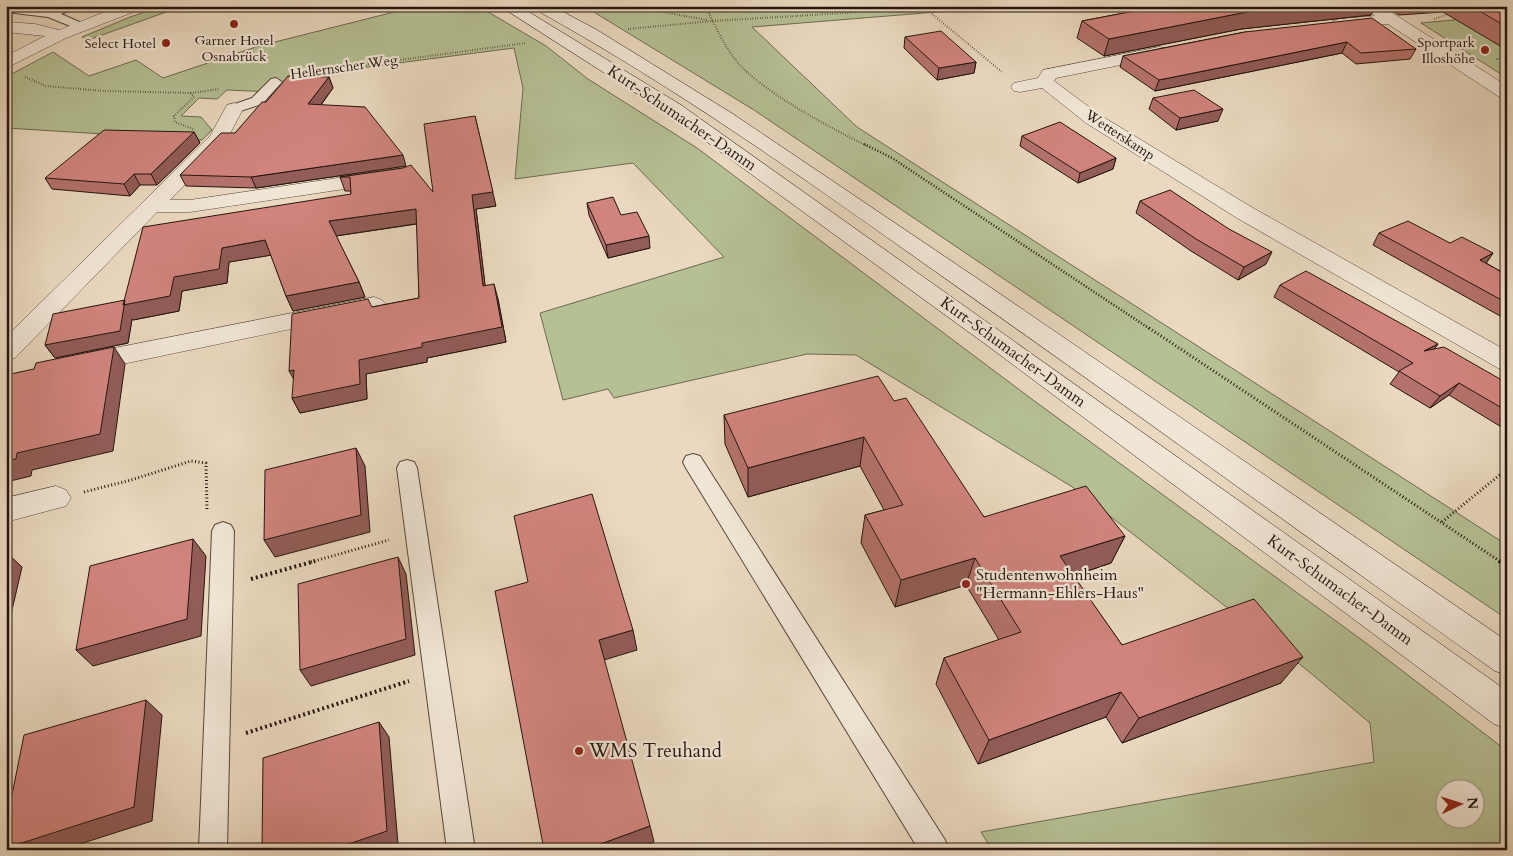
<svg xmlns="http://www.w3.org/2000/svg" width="1513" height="856" viewBox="0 0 1513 856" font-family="Cardo,serif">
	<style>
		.green { fill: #b5c094; stroke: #6d6a51; fill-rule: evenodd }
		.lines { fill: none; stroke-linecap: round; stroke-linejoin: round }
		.service-casing { stroke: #56463a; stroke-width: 2 }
		.minor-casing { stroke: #56463a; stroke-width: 1 }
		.secondary-casing { stroke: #25150e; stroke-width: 1 }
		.path-far3 { stroke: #25150e; stroke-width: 2; stroke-dasharray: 0.5 2; stroke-linecap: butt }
		.path-far2 { stroke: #25150e; stroke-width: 2.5; stroke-dasharray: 1 2; stroke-linecap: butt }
		.path-far1 { stroke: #25150e; stroke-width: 3; stroke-dasharray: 1 2.5; stroke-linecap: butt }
		.path { stroke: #25150e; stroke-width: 4; stroke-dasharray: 2 3; stroke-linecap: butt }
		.service { fill: #f1e6d6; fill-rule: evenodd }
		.minor { fill: #f1e6d6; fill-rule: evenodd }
		.secondary { fill: #f1e6d6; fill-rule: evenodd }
		.wall { fill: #b4726c; stroke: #25150e }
		.shaded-wall { fill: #925c58; stroke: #25150e }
		.building { fill: #d1847e; stroke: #25150e }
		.poi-dot { fill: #8f2418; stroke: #f1e6d6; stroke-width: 2 }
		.labels { text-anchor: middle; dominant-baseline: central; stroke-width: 4.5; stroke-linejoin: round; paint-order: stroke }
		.far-poi-label { font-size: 14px; fill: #25150e; stroke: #f1e6d6; text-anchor: end }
		.far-street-label { font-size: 14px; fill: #25150e; stroke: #f1e6d6 }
		.street-label { font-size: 16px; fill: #25150e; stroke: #f1e6d6 }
		.poi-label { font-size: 16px; fill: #25150e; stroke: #f1e6d6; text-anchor: start }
		.near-poi-label { font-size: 19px; fill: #25150e; stroke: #f1e6d6; text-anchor: start }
	</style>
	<rect width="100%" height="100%" fill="#ead9c0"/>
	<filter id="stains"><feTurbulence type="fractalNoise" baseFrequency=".004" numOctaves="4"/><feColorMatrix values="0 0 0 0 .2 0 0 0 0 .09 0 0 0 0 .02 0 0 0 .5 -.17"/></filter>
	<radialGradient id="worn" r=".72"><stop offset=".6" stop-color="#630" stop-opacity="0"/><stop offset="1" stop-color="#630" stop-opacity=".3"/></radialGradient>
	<path class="green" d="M163,6h20l-95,34 -6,-3 48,-20z
		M408,6h70l68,40 42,33 109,69 336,252 333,243 128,98 13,10v99h-515l-11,-18 393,-70 -4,-39 -63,-53 -233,-182 -218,-133 -49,-1 -193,44 -6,-9 -45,11 -23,-87 184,-56 -91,-94 -118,16 8,-91 -9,-40 -224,29 -15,15 -48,-2 -10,9 -18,-1 -18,18 20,1 11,13 -10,10 -196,-12v-51l47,-25 36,24 47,-16 27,18 96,-32 147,-37zM1446,788h30v30h-30z
		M584,6h427l-259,21 105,100 650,418v74l-753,-509z
		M1507,15v63l-86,-55z"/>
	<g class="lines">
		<defs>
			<path id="service" d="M6,6l43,4 13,-4h17l-18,8 23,10 2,2 -6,4 -32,-13 -42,-5z
				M276,78l6,4 -20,22 -28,9 -7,-4 2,-3 23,-8 19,-19z
				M693,454l7,2 245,384 4,10h-30l-233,-382 -3,-6 3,-6z
				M407,460l7,2 3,6 58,382h-28l-50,-382 3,-6z
				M223,522l8,3 3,6 -7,319h-28l13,-319 3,-6z"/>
			<path id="minor" d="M120,6h23l-2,3 -75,29 -60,30v-12l39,-20 -39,-4v-10l29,2 24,6z
				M1371,7h12l124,79v13l-6,-1 -113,-74 -49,5 -6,-2 -2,-3 2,-3 6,-2 36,-3 -6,-6z
				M1159,47l6,1 2,4 -2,4 -109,22 -2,3 46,34 153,93 254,143v20l-9,-3 -261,-150 -151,-95 -44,-35 -22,4 -6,-1 -3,-4 3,-4 24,-5 5,-8z
				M234,103l7,2 2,4 -18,34 -55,57h20l188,-28 7,2 3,4 -3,4 -7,2 -188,28h-33l-142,146 -9,2v-23l204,-201 17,-31z
				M374,297l8,3 4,5 -4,5 -298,62 -9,-3 -4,-6 4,-6 9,-3z
				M56,486l10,4 5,8 -5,8 -60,16v-24z"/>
			<path id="secondary" d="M500,6h19l162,99 826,586v38l-13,-5 -506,-378 -321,-233z
				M537,6h15l45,24 136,84 254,171 520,356v34l-12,-4c-189,-134 -376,-271 -566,-404 -127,-90 -254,-180 -391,-256l-2,-3z"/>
		</defs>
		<use href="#service" class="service-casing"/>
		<use href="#minor" class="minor-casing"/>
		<use href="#secondary" class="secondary-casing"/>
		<path class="path-far3" d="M630,6l77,14
			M711,6l-2,8c9,17 17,35 29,49 28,31 91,64 129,83
			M926,9l76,63
			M1434,19l15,-5
			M628,29l84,-8 250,-15
			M1496,59l11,-1
			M294,74l232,-31
			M25,77l21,9 58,5 87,2 28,-4
			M191,93l3,4 -20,19 1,6 18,7"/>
		<path class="path-far2" d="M864,144l28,14 258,171"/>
		<path class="path-far1" d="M1149,328l352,234
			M84,492l47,-12 60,-19 15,2 1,47
			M1442,522l65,-53
			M311,562l78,-22"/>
		<path class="path" d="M1499,561l8,5
			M251,579l64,-18
			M246,733l163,-52"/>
		<use href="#service" class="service"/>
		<use href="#minor" class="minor"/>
		<use href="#secondary" class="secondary"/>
	</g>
	<path class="wall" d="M1161,6h214l-4,9 -130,14 -137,27 -27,-18 5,-17z
		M1385,6h122v44l-64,-38 -44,3z
		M1245,32l171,17 -6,10 -54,5 -14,-11 -187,38 -35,-24 3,-11z
		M905,37l71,25 -2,11 -37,7 -33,-32z
		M329,77l4,11 -12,17 85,61 -150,22 -70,-2 -6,-11 55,-42 31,-31z
		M1153,98l65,23 -42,9 -27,-21z
		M194,132l6,11 -43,42h-17l-10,11 -78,-7 -7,-11z
		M1022,136l94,22 -3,11 -35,14 -58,-37z
		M403,168l30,24 63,14 -20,3 9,77 13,13 8,43 -79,16v4l-61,12 1,25 -67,14 -8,-15 80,-91 47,-9 -2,-74 -81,12 23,46 6,15 -72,14 -7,-15 -15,-41 -42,7 -2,21 -45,8 -3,20 -46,9 -1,-1 -4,24 -73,15 -10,-13 80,-45 226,-106v-3h-6l-5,-14z
		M1140,201l126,63 -28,16 -47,-29 -55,-38z
		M587,203l34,12 29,33 -42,10 -19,-43z
		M1379,233l71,10 43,10 -7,10 21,12v40l-5,2 -129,-72z
		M1280,285l158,59 -4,5 73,34v42l-4,3 -54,-33 -19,13 -40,-24 9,-12 -125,-75z
		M894,401l90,116 141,19 -14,27 -38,13 49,69 159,38 -159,60 -16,-26 -128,47 -42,-80 8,-26 55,-18 -33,-55 -71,22 -34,-64 4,-28 19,-5 -24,-44 -112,31 -23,-53 -1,-29z"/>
	<path class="shaded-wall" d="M1302,6h73l-4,9 -130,14 -137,27 5,-17 138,-27z
		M1347,42l-5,11 -187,38 4,-11z
		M976,62l-2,11 -37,7 2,-12z
		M329,77l4,11 -20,27 -5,-11z
		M1223,109l-5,12 -42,9 4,-12z
		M475,116l21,90 -20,3 11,92 -4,-15 -11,-91z
		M194,132l6,11 -43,42 -6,-11z
		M403,155l3,11 -150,22 -5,-11z
		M1116,158l-3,11 -35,14 2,-10z
		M134,174l6,11 -10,11 -6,-12z
		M416,209l5,14 -86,13 -6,-15z
		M649,236l1,12 -42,10 -2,-13z
		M265,240l7,15 -43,7 -2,21 -45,8 -3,20 -46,9 -1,-1 -4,24 -73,15 -10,-13 78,-40 51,-28 48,-29z
		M1272,252l-6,12 -28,16 6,-13z
		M1493,253l-8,12 -5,-5z
		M359,282l6,15 -72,14 -7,-15z
		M494,284l4,15 8,43 -79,16v4l-61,12 1,25 -67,14 -8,-15 67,-38 63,-17z
		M1507,311v4l-5,2z
		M1438,344l-9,12 -5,-5z
		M114,347l11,17 -12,87 -81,19 -1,6 -25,6v-21l11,-8z
		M294,370l3,15 -8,-14z
		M1459,383l-10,12 -19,13 10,-12z
		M864,437l-4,29 -112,31v-29z
		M356,448l9,18 5,66 -95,25 -11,-17z
		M1125,536l-14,27 -63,21 12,-28z
		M193,539l13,17 -5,80 -108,30 -17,-16z
		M6,552l16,15 -13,56 -3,1z
		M398,557l8,17 9,81 -104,31 -11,-16z
		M975,558l-9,27 -71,22 6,-27z
		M633,630l4,20 -33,10 -5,-20z
		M1303,657l-22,26 -159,60 17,-25z
		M1121,692l-15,25 -128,47 11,-24z
		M146,700l16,15 -10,106 -91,29h-55v-2z
		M379,722l10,15 9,107 -17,6h-50z
		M650,826l4,16 -20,8h-50z"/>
	<path class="building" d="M1161,6h141l-55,6 -138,27 -27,-18z
		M1471,6h36v21z
		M1372,18l44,31 -55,4 -14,-11 -188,38 -36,-24 122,-24z
		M941,31l35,31 -37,6 -34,-31z
		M288,76l41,1 -21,27 57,3 38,48 -152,22 -71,-2 41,-42h14l27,-31h4z
		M1194,90l29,19 -43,9 -27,-20z
		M475,116l18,76 -21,3 11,91 11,-2 8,43 -80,16v4l-63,13 1,24 -68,14 2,-28 -5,1 3,-57 76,-15 4,8 47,-9 -3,-89 -87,12 30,61 -73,14 -21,-56 -43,8 -3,21 -45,8 -4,19 -47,9 20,-78 208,-33 -1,-17h-10l63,-9 8,-3 22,27 -9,-68z
		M1060,122l56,36 -36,15 -58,-37z
		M104,130l90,2 -43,42h-17l-10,10 -79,-6z
		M1170,190l59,39 43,23 -28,15 -48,-28 -56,-38z
		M613,197l8,18 16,-3 12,24 -43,9 -19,-42z
		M1408,221l42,22 12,-6 31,16 -13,7 27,15v28l-128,-70z
		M1306,271l132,73 -14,7 20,-4 63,36v28l-48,-28 -19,13 -41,-25 14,-8 -133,-78z
		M125,300l-5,31 -75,14 8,-31z
		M114,347l-14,87 -83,19 -1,6 -10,2v-86l28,-6 2,-6z
		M878,376l16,25 12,-3 78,119 102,-31 39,50 -65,20 62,89 132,-46 49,58 -164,61 -18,-26 -132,48 -45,-82 77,-26 -46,-74 -74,22 -36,-65 38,-10 -39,-68 -116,31 -24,-53z
		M356,448l5,67 -97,25 1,-70z
		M592,494l41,136 -34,10 51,186 -66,24h-40l-49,-259 33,-9 -14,-66z
		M193,539l-6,80 -111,31 14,-84z
		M398,557l8,82 -106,31 -2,-86z
		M146,700l-12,107 -128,41v-23l18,-90z
		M379,722l8,109 -56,19h-69l1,-92z"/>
	<g class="poi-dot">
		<circle cx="234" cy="24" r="5"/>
		<circle cx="166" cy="43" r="5"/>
		<circle cx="1485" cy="50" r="5"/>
		<circle cx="966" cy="584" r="5"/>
		<circle cx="579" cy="751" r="5"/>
	</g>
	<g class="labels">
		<g class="far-poi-label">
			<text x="234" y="40" text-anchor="middle">Garner Hotel<tspan x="234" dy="16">Osnabrück</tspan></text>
			<text x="1475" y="42">Sportpark<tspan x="1475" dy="16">Illoshöhe</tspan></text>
			<text x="156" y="43">Select Hotel</text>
		</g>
		<g class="far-street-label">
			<text transform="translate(344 67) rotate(-8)">Hellernscher Weg</text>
			<text transform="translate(1120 135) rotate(33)">Wetterskamp</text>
		</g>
		<g class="street-label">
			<text transform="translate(682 118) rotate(34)">Kurt-Schumacher-Damm</text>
			<text transform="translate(1013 352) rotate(36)">Kurt-Schumacher-Damm</text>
			<text transform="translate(1340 590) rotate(36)">Kurt-Schumacher-Damm</text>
		</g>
		<g class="poi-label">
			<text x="976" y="575">Studentenwohnheim<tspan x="976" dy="18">"Hermann-Ehlers-Haus"</tspan></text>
		</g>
		<g class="near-poi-label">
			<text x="589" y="751">WMS Treuhand</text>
		</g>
	</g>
	<rect width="1513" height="856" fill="none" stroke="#ead9c0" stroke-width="25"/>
	<rect x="8" y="8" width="1498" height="841" fill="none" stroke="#25150e" stroke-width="2.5"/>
	<rect x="12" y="12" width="1488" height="831" fill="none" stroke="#25150e"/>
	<g transform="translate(1460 804) rotate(86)"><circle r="24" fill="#f1e6d6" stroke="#9f9286"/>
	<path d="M0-4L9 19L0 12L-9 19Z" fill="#8f2418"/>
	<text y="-8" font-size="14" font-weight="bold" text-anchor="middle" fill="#25150e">N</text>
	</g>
	<rect width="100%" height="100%" filter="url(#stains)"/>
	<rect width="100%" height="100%" fill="url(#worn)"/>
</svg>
